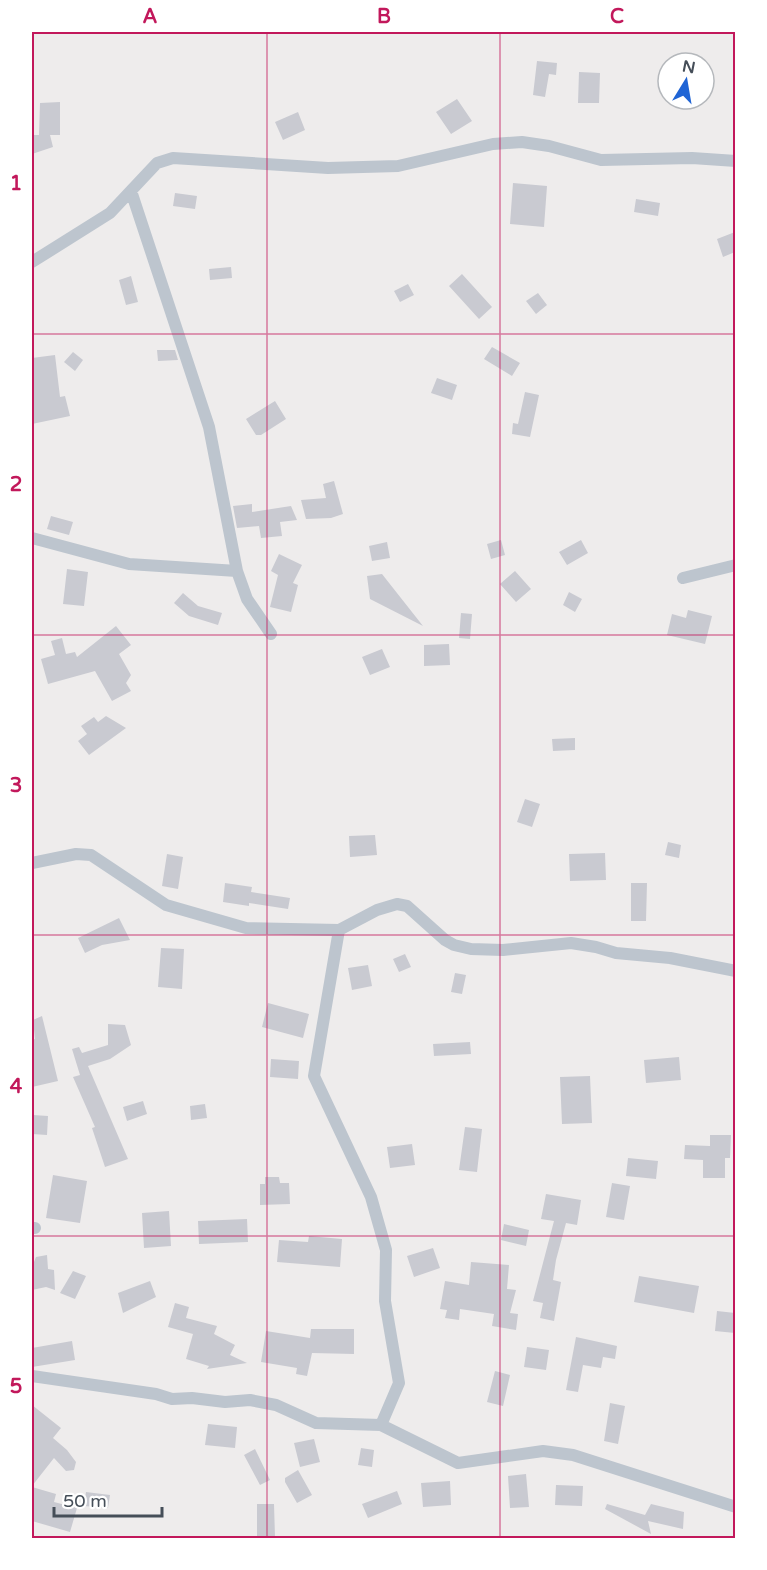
<svg xmlns="http://www.w3.org/2000/svg" width="767" height="1570" viewBox="0 0 767 1570" font-family="'Varela Round',sans-serif">
	<style>
		.building { fill: #c9cad1 }
		.lines { fill: none; stroke-linecap: round; stroke-linejoin: round }
		.street { stroke: #bdc5ce; stroke-width: 12 }
		.grid { fill: none; stroke: #c2185b; stroke-width: 1.5; stroke-opacity: 0.55 }
		.neatline { fill: none; stroke: #c2185b; stroke-width: 2 }
		.grid-label { font-size: 20px; text-anchor: middle; font-weight: bold; fill: #c2185b }
	</style>
	<rect width="100%" height="100%" fill="#eeecec"/>
	<path class="building" d="M537,61l20,2 -1,12 -7,-1 -4,23 -12,-2z
		M579,72l21,1 -1,30h-21z
		M457,99l15,22 -21,13 -15,-22z
		M60,102v33h-10l3,12 -21,7v-19h7l1,-32z
		M298,112l7,18 -22,10 -8,-18z
		M513,183l34,3 -3,41 -34,-3z
		M175,193l22,3 -2,13 -22,-3z
		M636,199l24,4 -2,13 -24,-4z
		M735,232v20l-12,5 -6,-18z
		M231,267l1,11 -22,2 -1,-11z
		M462,274l30,33 -13,12 -30,-33z
		M131,276l7,26 -12,3 -7,-25z
		M408,284l6,11 -14,7 -6,-11z
		M538,293l9,12 -11,9 -10,-13z
		M492,347l28,16 -8,13 -28,-17z
		M157,350h18l3,10 -20,1z
		M73,352l10,8 -8,11 -11,-9z
		M55,355l5,42 5,-1 5,20 -38,8v-66z
		M437,378l20,7 -5,15 -21,-7z
		M525,392l14,3 -9,42 -18,-3 1,-11 5,1z
		M275,401l11,18 -25,16h-5l-10,-16z
		M334,481l9,33 -12,4 -25,1 -5,-19 25,-2 -3,-14z
		M252,504v8l39,-6 6,14 -17,2 2,14 -21,2 -2,-12 -22,2 -4,-22z
		M51,516l22,6 -4,13 -22,-6z
		M501,540l4,15 -14,4 -4,-15z
		M581,540l7,13 -21,12 -8,-13z
		M387,542l3,16 -18,3 -3,-15z
		M279,554l23,11 -9,18 5,2 -7,27 -21,-5 8,-32 -7,-4z
		M67,569l21,3 -4,34 -21,-2z
		M515,571l16,18 -15,13 -16,-18z
		M382,574l41,52 -53,-27 -3,-23z
		M569,592l13,7 -7,13 -12,-7z
		M183,593l15,13 24,7 -4,12 -29,-9 -15,-13z
		M688,610l24,6 -7,28 -38,-9 5,-21 14,4z
		M461,613l11,1 -2,25 -11,-1z
		M116,626l15,19 -12,9 12,21 -5,8 5,8 -19,10 -17,-30 -47,13 -7,-25 14,-4 -4,-14 11,-3 4,16 9,-2 2,5z
		M449,644l1,21 -26,1v-21z
		M382,649l8,18 -20,8 -8,-18z
		M106,716l20,12 -37,27 -11,-14 9,-7 -6,-8 13,-9 4,5z
		M575,738v12l-22,1 -1,-12z
		M525,799l15,5 -8,23 -15,-5z
		M375,835l2,20 -27,2 -1,-21z
		M668,842l13,3 -2,13 -14,-3z
		M605,853l1,27 -36,1 -1,-27z
		M167,854l16,3 -5,32 -16,-3z
		M225,883l27,4 -1,5 39,6 -2,11 -39,-6v3l-26,-4z
		M631,883h16l-1,38h-15z
		M119,918l11,22 -28,5 -17,8 -7,-15z
		M161,948l23,1 -2,40 -24,-2z
		M405,954l6,13 -12,5 -6,-13z
		M368,965l4,21 -20,4 -4,-22z
		M455,973l11,2 -4,19 -11,-2z
		M268,1003l41,11 -6,24 -41,-11z
		M42,1016l16,65 -26,6v-47l3,-1 -2,-19z
		M108,1024l17,1 6,20 -21,14 -22,7 40,93 -23,8 -13,-39 3,-1 -22,-50 7,-2 -8,-26 7,-2 3,6 26,-8z
		M470,1042l1,12 -37,2 -1,-12z
		M679,1057l2,23 -35,3 -2,-23z
		M271,1059l28,2 -1,18 -28,-2z
		M590,1076l2,47 -30,1 -2,-47z
		M143,1101l4,13 -20,7 -4,-14z
		M205,1104l2,14 -16,2 -1,-14z
		M33,1115l15,1 -1,19 -15,-1z
		M465,1127l17,2 -5,43 -18,-2z
		M710,1135h21l-1,23h-5v20h-22v-18l-19,-1 1,-14 25,1z
		M412,1144l3,21 -25,3 -3,-21z
		M628,1158l30,3 -2,18 -30,-3z
		M53,1175l34,6 -7,42 -34,-5z
		M265,1177h14l1,6h9l1,21 -30,1v-21h5z
		M612,1183l18,3 -6,34 -18,-3z
		M546,1194l35,6 -4,25 -11,-2 -10,37 -3,20 8,2 -7,39 -14,-3 3,-15 -10,-2 21,-80 -13,-2z
		M169,1211l2,35 -27,2 -2,-35z
		M247,1219l1,23 -49,2 -1,-23z
		M504,1224l25,6 -3,16 -25,-6z
		M309,1236l33,3 -2,28 -63,-5 2,-22 29,2z
		M433,1248l7,20 -26,9 -7,-21z
		M47,1255l1,14 6,1 1,20 -9,-3 -14,3v-23l4,-10z
		M471,1262l38,3 -2,24 9,1 -6,23 8,1 -2,16 -24,-4 2,-12 -34,-5 -1,11 -14,-2 2,-8 -7,-1 5,-28 24,4z
		M73,1271l13,5 -11,23 -15,-6z
		M639,1276l60,10 -5,27 -60,-11z
		M150,1281l6,16 -33,16 -5,-20z
		M175,1303l14,4 -3,11 31,8 -3,8 21,11 -5,10 17,8 -40,6 2,-3 -23,-7 7,-25 -25,-7z
		M717,1311l18,2v20l-20,-2z
		M311,1329h43v25l-42,-1 -5,23 -11,-2 1,-6 -36,-6 5,-31 44,7z
		M576,1337l41,9 -2,13 -12,-2 -2,11 -18,-3 -5,27 -12,-2z
		M72,1341l3,19 -43,7v-19z
		M527,1347l22,3 -3,20 -22,-3z
		M495,1371l15,4 -7,31 -16,-4z
		M610,1403l15,3 -7,38 -14,-3z
		M32,1405l29,23 -8,10 14,12 9,12 -2,8 -8,1 -12,-13 -22,28z
		M208,1424l29,3 -2,21 -30,-3z
		M314,1439l6,23 -20,5 -6,-24z
		M361,1448l13,2 -2,17 -14,-2z
		M255,1449l15,31 -10,5 -16,-30z
		M298,1470l14,25 -15,8 -12,-21v-4z
		M526,1474l3,33 -19,1 -2,-32z
		M450,1481l1,24 -28,2 -2,-24z
		M556,1485l27,1 -1,20 -27,-1z
		M32,1487l24,7 -2,8 23,6 -7,24 -38,-11z
		M397,1491l5,13 -34,14 -6,-14z
		M86,1492l24,3 -2,13 -24,-2z
		M257,1504h17l1,33 -18,1z
		M607,1504l38,11 6,-11 33,8 -1,17 -35,-8 3,13 -46,-25z"/>
	<g class="lines">
		<path class="street" d="M131,191l78,236 28,144 10,28 24,35
			M32,262l78,-49 47,-50 16,-5 155,10 70,-2 95,-22 29,-2 27,4 52,14 91,-2 44,3
			M32,538l97,26 108,7
			M683,578l53,-13
			M32,863l44,-9 15,1 75,50 80,23 93,2 38,-20 20,-6 10,2 38,34 9,5 17,4 32,1 68,-7 25,4 20,6 54,5 66,13
			M339,930l-25,146 57,121 15,53 -1,51 14,82 -18,42
			M32,1228h3
			M32,1376l124,18 16,5 20,-1 33,4 25,-2 26,5 40,18 65,2 77,38 85,-12 30,4 163,52"/>
	</g>
	<path class="grid" d="M267,32v1506M500,32v1506M32,334h704M32,635h704M32,935h704M32,1236h704"/>
	<rect width="767" height="1570" fill="none" stroke="#ffffff" stroke-width="66"/>
	<g transform="translate(686 81) rotate(11)"><circle r="28" fill="#ffffff" stroke="#b5b8bc" stroke-width="1.5"/>
	<path d="M0-4.5L10 22L0 15L-10 22Z" fill="#1f64d5"/>
	<text y="-9" font-size="16" font-weight="bold" text-anchor="middle" fill="#454e58">N</text>
	</g>
	<path d="M54 1507v9h108v-9" fill="none" stroke="#454e58" stroke-width="3"/>
	<text x="63" y="1507" font-size="18" fill="#454e58" stroke="#ffffff" stroke-width="4.5" paint-order="stroke">50 m</text>
	<rect x="33" y="33" width="701" height="1504" class="neatline"/>
	<g class="grid-label">
		<text x="150" y="23">A</text>
		<text x="384" y="23">B</text>
		<text x="617" y="23">C</text>
		<text x="16" y="190">1</text>
		<text x="16" y="491">2</text>
		<text x="16" y="792">3</text>
		<text x="16" y="1093">4</text>
		<text x="16" y="1393">5</text>
	</g>
</svg>
